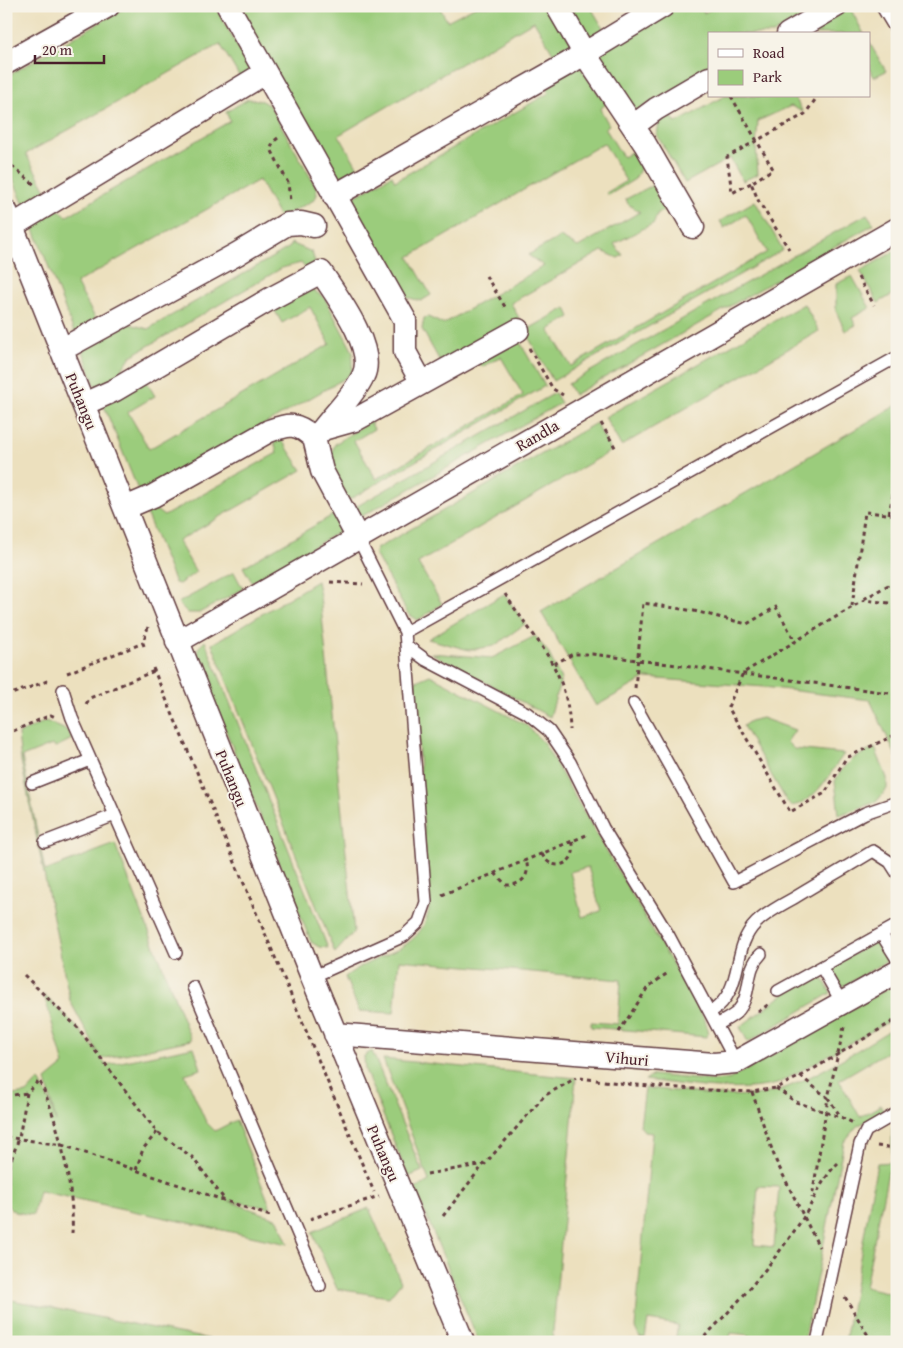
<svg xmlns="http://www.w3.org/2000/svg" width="903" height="1348" viewBox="0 0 903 1348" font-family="'Gentium Book Plus',serif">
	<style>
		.green { fill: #9bcc7b; stroke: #727653; fill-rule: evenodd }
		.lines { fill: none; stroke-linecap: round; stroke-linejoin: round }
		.lane-casing { stroke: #623c41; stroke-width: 14 }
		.street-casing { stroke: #623c41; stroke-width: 25 }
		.path { stroke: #623c41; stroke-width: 3; stroke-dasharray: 4 4; stroke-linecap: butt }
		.lane { stroke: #fff; stroke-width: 11 }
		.street { stroke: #fff; stroke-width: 22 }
		.labels { text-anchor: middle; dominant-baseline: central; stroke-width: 4; stroke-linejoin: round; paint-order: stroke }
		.street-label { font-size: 16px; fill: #4a1f2b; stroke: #f7f3e8 }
	</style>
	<rect width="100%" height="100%" fill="#f7f3e8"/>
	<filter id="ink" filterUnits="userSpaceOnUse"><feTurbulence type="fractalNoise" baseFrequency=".02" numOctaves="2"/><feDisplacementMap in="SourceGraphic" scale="10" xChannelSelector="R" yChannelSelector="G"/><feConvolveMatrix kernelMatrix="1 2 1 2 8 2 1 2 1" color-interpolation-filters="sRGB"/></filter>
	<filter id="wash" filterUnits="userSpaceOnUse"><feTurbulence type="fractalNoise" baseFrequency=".0096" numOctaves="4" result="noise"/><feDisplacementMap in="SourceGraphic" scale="20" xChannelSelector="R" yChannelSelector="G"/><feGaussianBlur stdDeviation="1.12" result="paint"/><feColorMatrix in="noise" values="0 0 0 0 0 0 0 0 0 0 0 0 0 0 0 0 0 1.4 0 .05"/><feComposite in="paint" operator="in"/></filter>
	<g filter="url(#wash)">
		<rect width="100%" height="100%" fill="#ece0be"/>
		<path class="green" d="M128,6h87l35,63 -1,7 -7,5 -22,-37 -194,110 21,38 -21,13 -3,-2 -17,-42v-84z
			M236,6h203l8,15 29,-15h74l24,42 -18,10 -22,-37 -195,114 22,38 -22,9z
			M568,6h22l15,25 -19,7z
			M680,6h20l4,7 12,-7h105l-48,28h-64v36l-73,41 -41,-57z
			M850,8l14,26h-59z
			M869,42l17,29 -12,6 -5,-8z
			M578,64l28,40 -6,5 9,16 -4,3 18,29 10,-6 9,14 -7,14 -26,16 -3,-2 20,-12 -22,-38 -195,114 22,38 -10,6 -19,-5 -53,-96 43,-25 3,6 154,-88 -5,-11z
			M725,96h69l9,16 -12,-6 -33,15 -2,25 2,28 -15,7 -13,-23 -45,25 -28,-48 3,-19 7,-6 9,13z
			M248,99l12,1 10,6 46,81 1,8 -3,5 -34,18 -21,-38 -183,103 23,42 -25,7 -42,-108 26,-15 9,7 163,-95 -4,-9z
			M655,184l14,23 -12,7 -3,9 -40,21 9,11 -5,3 -16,-7 -91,52 9,17 -78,45 -20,-36 2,-11 4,-1 15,7 101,-58 -16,-11 32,-18 18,10 62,-35 -12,-8 -2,-5z
			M755,201l28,49 -230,131 -28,-50 41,-23 4,9 -21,13 22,36 196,-114 -21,-37 -22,13 -4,-7z
			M867,214l7,10 -300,171 -6,-11z
			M291,243l21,9 3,10 -1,5 -6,4 -7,-8 -19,5 -151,88 -20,29 -8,2 -8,-2 -12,-34 3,-6 40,-22 22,6 142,-82z
			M897,250v42l-19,11 -18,-32z
			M852,276l18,32 -18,10 4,7 -11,6 -9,-20v-27z
			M308,287l16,10 29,55 -1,19 -5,6 -197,113h-12l-34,-84 41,-27 10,17 -27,16 21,37 181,-105 -20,-37 -28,16 -10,-17z
			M804,304l15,27 -198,115 -16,-29z
			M517,337l28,49 -198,115 -19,-38 7,-19 35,-23 4,8 -20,12 22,38 147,-84 -22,-38 -19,10 -5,-8z
			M555,393l6,10 -204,116 -5,-10z
			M897,405v353l-27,-58 -106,-13 -118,-9 -50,28 -55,-94z
			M596,423l15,28 -193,112 24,41 -24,16 -10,-6 -33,-60 1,-5z
			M273,437l8,2 21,31 -124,71 18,31 -17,12 -4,-1 -29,-70 3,-8 15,11 113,-63z
			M333,515l9,15 -90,52 -9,-15z
			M234,572l9,17 -44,24h-11l-10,-10z
			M317,581l3,15 34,336 -19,21 -123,-309z
			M504,594l21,30 -31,22 -25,4 -41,-11z
			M535,636l13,16 13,27 -11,38 -119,-64 61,5z
			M205,641l123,307 -9,-1 -8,-5 -114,-283 1,-11z
			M430,675l96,50 17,17 162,278 3,10 -1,7 -116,-10v-5l27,2 3,-44 -222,-20 -5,53 -35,-2 -14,-34c29,-24 75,-23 84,-67l-15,-228zM588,867l13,44 -19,6 -12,-45z
			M762,718l33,12 -8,12 7,7 50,5c-13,17 -28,49 -53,52l-5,-6 -43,-74 7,-5z
			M46,721l22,10 4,8 -16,8 -4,-2 -30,12 23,114 70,-27 76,196 -90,19 5,6 88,-18 7,22 -16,5 21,48 9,9 21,-11 35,88 -42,-7 49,18 10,25 -249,-53 -6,24 -18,-3 -9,-7v-109l21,-3 12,-13 11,22 6,20 -10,-42 18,-15 -20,-70 34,33 21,26 -29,-53 -49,-240 -3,-27z
			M875,748l12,30v11l-11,13 -37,13 -4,-34 6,-10 13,-13z
			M879,939l12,20 -51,29 -11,-20z
			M820,973l11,20 -83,49 -8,-15 52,-39z
			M897,983v34l-120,67c-43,10 -88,1 -132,-4l8,-5 63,6 14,-2z
			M897,1026v20l-58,34 21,37 21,-12 3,7 -27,14 -13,16 -40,200h-56l1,-7 -18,-2 -2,9h-54l3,-17 -30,-5 -3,18h-5l-5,-10 17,-195 -7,-1 -5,-6 5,-38c37,3 82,11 119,6 37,-6 99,-48 133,-68zM758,1186l21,1 -5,60 -20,-2z
			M372,1051l50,120 -14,6 -43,-107 -1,-14z
			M383,1059l193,19 -24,264h-73l-64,-153 14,-8z
			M897,1126v47l-9,-1 -23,115 30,7 2,-6v54h-52l32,-179 15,-1v-34z
			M369,1208l32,74 -12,15 -52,-8 -25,-57z
			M6,1299l218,43h-218z"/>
	</g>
	<g filter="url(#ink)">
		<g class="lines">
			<defs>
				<path id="lane" d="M6,255l16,-6
					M405,632l492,-275
					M407,646l19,14 101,53 22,18 21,31 33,66 66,108 67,126
					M63,690l9,28 104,235
					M634,703l100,179 131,-69 32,-11
					M32,783l58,-23
					M45,842l70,-27
					M882,935l15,24
					M822,968l20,35
					M312,977l92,-41 15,-14 7,-20 -21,-270 -47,-94
					M193,987l127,299
					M778,991l119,-66
					M711,1012c35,-23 19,-63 45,-89 10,-10 25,-18 38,-25 26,-16 53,-31 79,-47l17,11 7,11
					M717,1025c6,-4 15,-8 20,-13 16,-17 7,-42 24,-58
					M817,1342l43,-198 6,-13 31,-18"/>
				<path id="street" d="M228,6l177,314v32l17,31
					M557,6l29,50 59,88 48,83
					M888,6l9,15
					M788,34l48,-28
					M6,63l102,-57
					M633,126l23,-17 53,-31
					M334,196l235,-133 94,-57
					M6,211l306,766 151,365
					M12,226l253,-153
					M61,350l176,-96 50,-30 14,-1 13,3
					M84,404l31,-14 155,-91 51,-27c15,23 56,77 42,104 -9,19 -27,36 -40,53
					M125,508l28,-12 116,-65c21,-7 27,-9 45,7
					M358,538l-36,-67 -8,-33 9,-9 32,-9 163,-90
					M177,642l720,-413
					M335,1034l379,30 22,-2 161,-90"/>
			</defs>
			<use href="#lane" class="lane-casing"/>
			<use href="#street" class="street-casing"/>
			<path class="path" d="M731,96l42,73 -22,14 8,19 30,47
				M278,138l-5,4 -2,7 17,34 2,18
				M6,161l30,25
				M751,183l-19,10 -5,-36 78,-43 12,-17
				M486,276l21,34
				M858,277l16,28
				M529,348l24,41 10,6
				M601,423l15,26
				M889,514l8,-40
				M330,582l33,2
				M505,594c31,48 63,74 65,136
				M864,599l33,-19
				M897,604l-33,-4 -121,73 -15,34 62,105 35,-19 21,-35 51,-24
				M852,606l13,-94 32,3
				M144,646l-1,-3 5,-16
				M554,664l19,-10h19l305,40
				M153,668l221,524
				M67,673l76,-30
				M635,688l8,-85 51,8 53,13 29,-17 19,34
				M6,696l44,-16
				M86,704l4,-6 64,-27
				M6,734l45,-19 4,2
				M542,854c10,21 38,9 30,-13
				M495,873l11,12c16,1 25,-10 20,-25
				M442,895l147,-61
				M24,975l54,53 79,104 35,25 33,43
				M758,1012l11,-8
				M844,1027l-16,71 13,19 12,6
				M619,1032l29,-45 21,-15
				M800,1076l28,22 -16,100
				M580,1078l55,7 74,5 43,2 24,-4 29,-14 92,-55
				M776,1088l20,14 44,15
				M752,1092l24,69 43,86
				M6,1096l21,-3
				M6,1137l56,8 211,72
				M877,1146l20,2
				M136,1170l7,-21 14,-17
				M6,1174l13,-36 8,-45 12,-13c19,38 36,111 33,153
				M427,1174l58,-10 59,-68 32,-18
				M443,1216l41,-52
				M310,1219l69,-23
				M845,1297l27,45
				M168,1342v-8
				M699,1342c38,-37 75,-80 104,-124 12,-19 19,-40 35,-55"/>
			<use href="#lane" class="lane"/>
			<use href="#street" class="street"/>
		</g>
	</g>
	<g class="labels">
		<g class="street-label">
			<text transform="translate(82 401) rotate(68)">Puhangu</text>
			<text transform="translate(537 435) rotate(-30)">Randla</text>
			<text transform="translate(232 778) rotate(68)">Puhangu</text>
			<text transform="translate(627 1058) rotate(5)">Vihuri</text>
			<text transform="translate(384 1153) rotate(67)">Puhangu</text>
		</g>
	</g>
	<rect width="903" height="1348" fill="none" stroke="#f7f3e8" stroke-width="25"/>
	<rect x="708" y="32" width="162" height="65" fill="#f7f3e8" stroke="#b29e9c"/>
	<rect x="718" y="49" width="25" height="8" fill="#ffffff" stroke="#b29e9c"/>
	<text x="753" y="58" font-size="15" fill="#4a1f2b">Road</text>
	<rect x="718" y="70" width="25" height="15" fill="#9bcc7b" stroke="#b29e9c"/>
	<text x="753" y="82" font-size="15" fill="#4a1f2b">Park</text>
	<path d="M35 55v8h69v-8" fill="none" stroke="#4a1f2b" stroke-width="2.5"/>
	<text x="42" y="55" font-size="15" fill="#4a1f2b" stroke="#f7f3e8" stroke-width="4" paint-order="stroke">20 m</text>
</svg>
